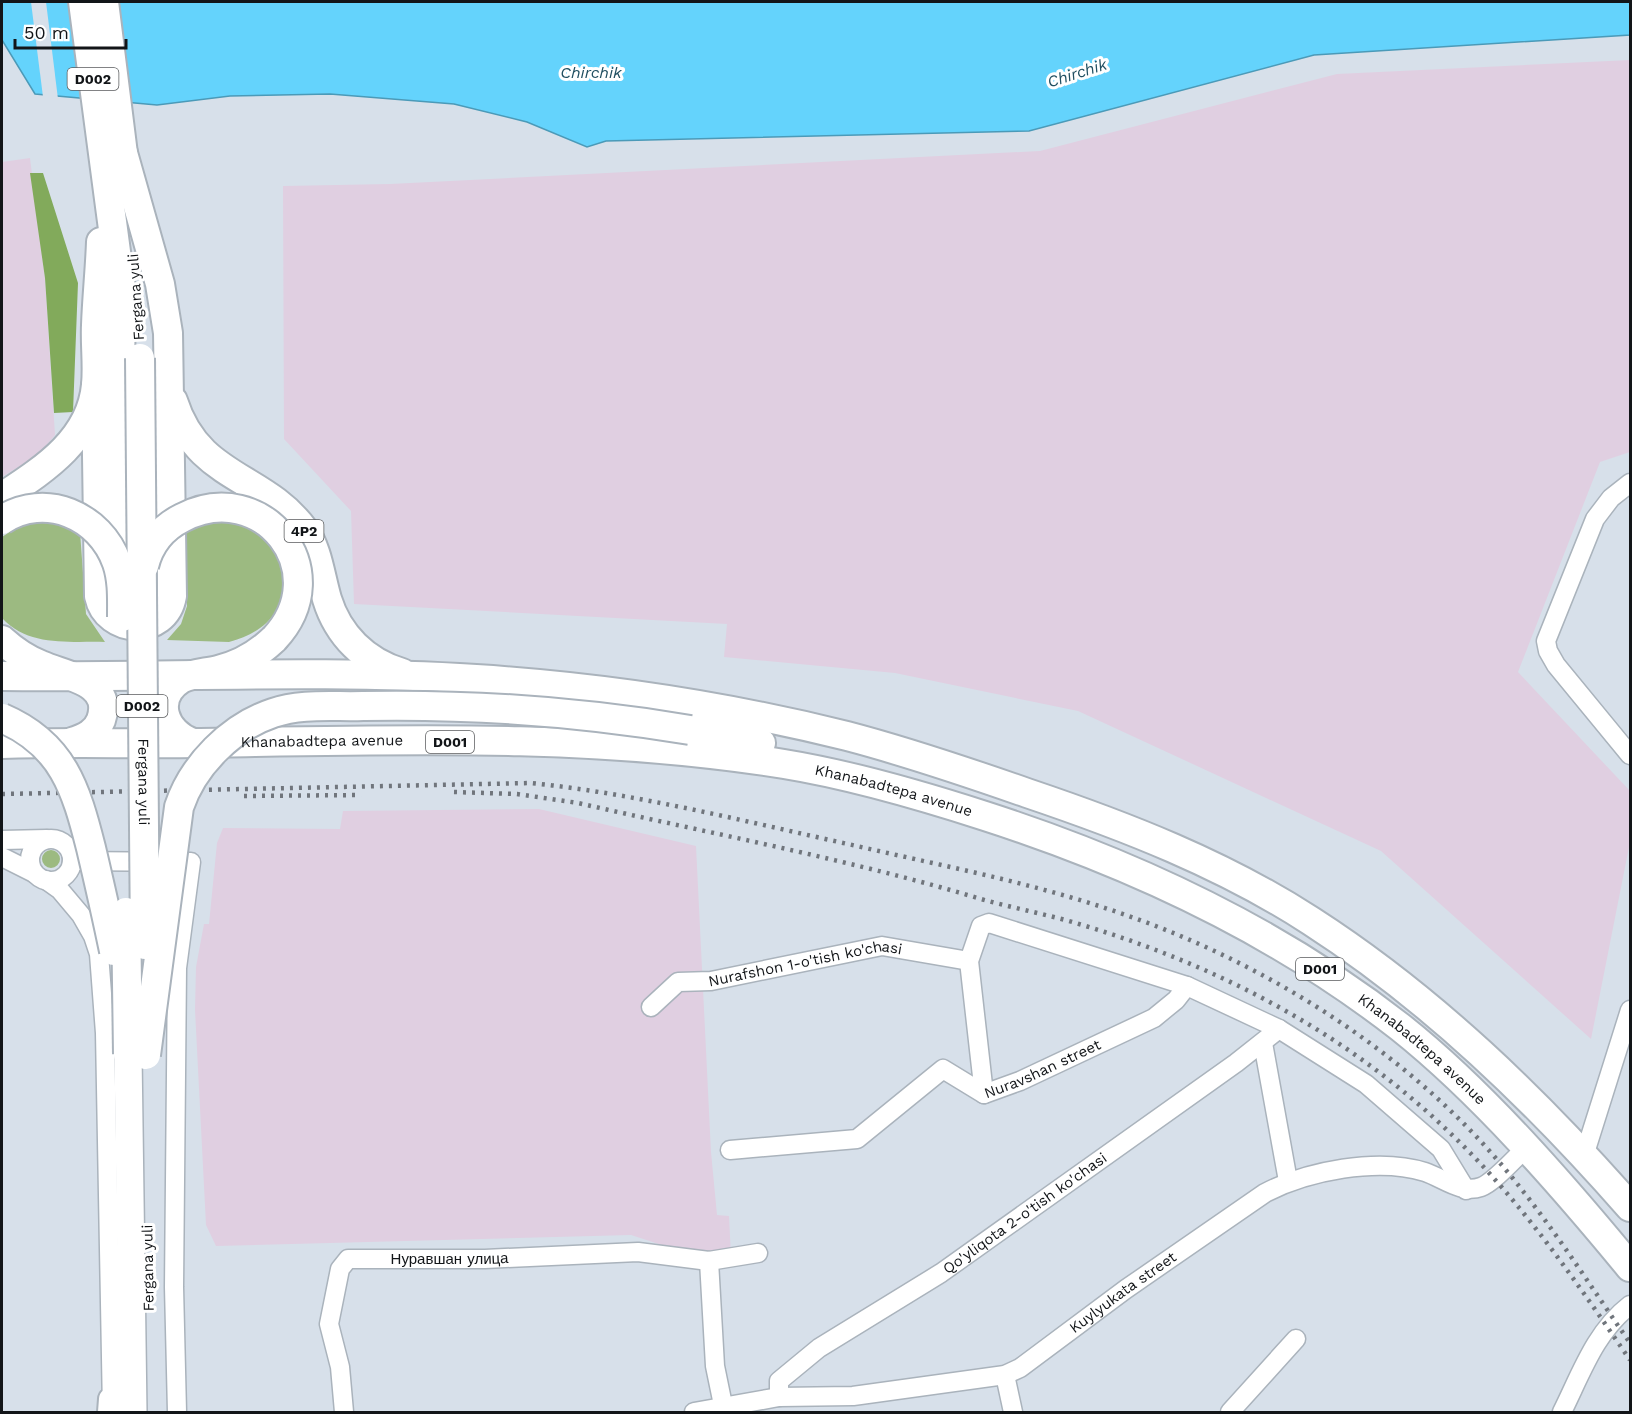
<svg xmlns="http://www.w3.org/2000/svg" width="1632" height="1414" viewBox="0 0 1632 1414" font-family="'Work Sans',sans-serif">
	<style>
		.commercial { fill: #e0cfe1 }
		.green { fill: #9cba81 }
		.forest { fill: #82aa5b }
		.water { fill: #64d3fc; stroke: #4b9ab8; stroke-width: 1.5 }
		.pier { fill: #d7e0ea }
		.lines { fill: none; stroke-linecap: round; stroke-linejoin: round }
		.minor-casing { stroke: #aab3bc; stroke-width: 21 }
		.tertiary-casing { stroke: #aab3bc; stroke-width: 26 }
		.primary-casing { stroke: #aab3bc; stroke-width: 30 }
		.trunk-casing { stroke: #aab3bc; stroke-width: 32 }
		.minor { stroke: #fff; stroke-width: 18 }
		.tertiary { stroke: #fff; stroke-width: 22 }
		.primary { stroke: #fff; stroke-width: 27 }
		.trunk { stroke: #fff; stroke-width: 28 }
		.rail { stroke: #70757c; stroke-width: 4.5; stroke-dasharray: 3 6; stroke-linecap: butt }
		.trunk-bridge-casing { stroke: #aab3bc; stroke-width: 32; stroke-linecap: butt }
		.trunk-bridge { stroke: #fff; stroke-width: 28 }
		.labels { text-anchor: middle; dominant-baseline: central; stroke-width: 6; stroke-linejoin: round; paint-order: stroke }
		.shield { fill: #fff; stroke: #595b5d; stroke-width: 1.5 }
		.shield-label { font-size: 14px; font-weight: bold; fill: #121518 }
		.street-label { font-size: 15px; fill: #121518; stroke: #fff }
		.water-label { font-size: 16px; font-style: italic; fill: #204f61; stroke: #fff }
	</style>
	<rect width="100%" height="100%" fill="#d7e0ea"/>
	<path class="commercial" d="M1630,60v392l-30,10 -82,210 112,119v51l-39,197 -210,-188 -303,-140 -183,-38 -171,-16 3,-33 -373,-20 -3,-93 -67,-72 -1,-253 107,-2 650,-33 297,-77z
		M30,158l15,120 10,157 -17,20 -36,22v-315z
		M539,809l157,37 15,306 6,63 12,1 2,40 -29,2 -71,-23 -415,11 -10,-21 -11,-215 1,-43 8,-43h5l8,-81 6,-15 117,1 3,-18z"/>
	<path class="green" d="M220,519c11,3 27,5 36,12 11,7 18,17 23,29 17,41 -10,72 -50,82l-62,-2 14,-16 6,-18 -1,-78z
		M55,521l25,11 6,82 19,28c-37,-1 -76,5 -103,-24v-81l23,-15z
		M42 859a9 9 0 1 1 18 0a9 9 0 1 1-18 0Z"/>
	<path class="forest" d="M30,173h13l35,110 -5,129 -19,1 -9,-135z"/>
	<path class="water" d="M2,2h1628v33l-316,20 -285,76 -423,10 -19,6 -60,-25 -73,-18 -124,-10 -100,2 -73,9 -122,-11 -33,-54z"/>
	<path class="pier" d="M31,2h15l12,97 -15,-2z"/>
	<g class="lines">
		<defs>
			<g id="minor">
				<path d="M1630,483l-19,15 -16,21 -49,122 2,10 8,14 74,90"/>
				<circle cx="51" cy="860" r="21"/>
				<path d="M2,840l45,-1"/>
				<path d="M2,857l32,16"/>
				<path d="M72,861l119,1 -14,106 -3,319 3,125"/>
				<path d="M46,880l14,10 21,25 12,21 6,18 6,79 7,378"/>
				<path id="s1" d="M651,1007l27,-25 33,-1 171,-35 87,15"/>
				<path d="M1263,1043l25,138"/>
				<path d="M984,1094l-15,-133 12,-35 8,-3 198,63 92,43 87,55 75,65 25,41"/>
				<path id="s2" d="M730,1150l127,-11 86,-70 41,25 36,-13 134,-63 22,-18 11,-14"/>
				<path d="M1584,1156l46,-146"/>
				<path d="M709,1261l6,105 8,39"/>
				<path d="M1005,1375l8,37"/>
				<path id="s3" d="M779,1397v-16l40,-33 122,-75 295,-210 43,-34"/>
				<path id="s4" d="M344,1412l-4,-45 -11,-43 11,-55 8,-10h137l153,-7 71,9 49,-8"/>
				<path id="s5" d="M694,1412l85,-15 74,-1 152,-21 15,-7 106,-79 139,-96c42,-22 113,-36 160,-21 18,6 36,22 56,15 12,-4 34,-29 45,-39"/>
				<path d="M1230,1412l66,-73"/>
				<path d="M1562,1412c19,-38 33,-80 68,-107"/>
			</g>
			<path id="tertiary" d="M109,1412l1,-13"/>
			<path id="primary" d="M128,1054l5,358"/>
			<g id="trunk">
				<path d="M83,2l37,280 2,297"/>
				<path d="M104,2l21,168"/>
				<path d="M96,386l3,210c8,38 66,41 73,0l-4,-263 -8,-49 -37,-131"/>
				<path d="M173,401c25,79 90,73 131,129 14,20 16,45 23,69 11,36 38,63 75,74"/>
				<path d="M2,497c41,-27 89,-57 94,-112 2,-20 -1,-40 0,-60 1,-28 4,-55 5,-83"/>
				<path d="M2,640c11,10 24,19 39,25 24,11 73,16 60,55 -5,13 -16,18 -29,22"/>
				<path d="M2,676c157,2 316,-7 474,3 125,8 250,27 371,57 61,16 120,36 180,57 98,33 196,71 284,128 121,78 225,179 319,286"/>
				<path d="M690,730l71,13"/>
				<path d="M193,743c-29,-10 -42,-45 -12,-64 11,-6 25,-6 37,-9 22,-5 39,-15 56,-31"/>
				<path id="s6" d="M2,744c66,-2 132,0 198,-1 194,-3 392,-10 584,21 68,11 136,31 201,52 149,48 291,114 415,211 82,65 164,160 230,240"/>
			</g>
		</defs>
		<use href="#minor" class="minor-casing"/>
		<use href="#tertiary" class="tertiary-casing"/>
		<use href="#primary" class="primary-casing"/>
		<use href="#trunk" class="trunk-casing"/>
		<use href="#minor" class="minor"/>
		<use href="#tertiary" class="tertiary"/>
		<use href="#primary" class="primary"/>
		<use href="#trunk" class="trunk"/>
		<path class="rail" d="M454,792l63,2 61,9c131,30 264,55 393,93 35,11 72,17 108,28 138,41 266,108 370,208 71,67 126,148 181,228
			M2,794l529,-11c107,11 212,38 317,61 90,21 182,38 269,68 131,44 258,120 354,219 62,64 109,140 159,212
			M244,796l117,-1"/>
		<defs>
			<g id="trunk-bridge">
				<path id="s7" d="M140,358l5,587"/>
				<path d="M2,520c43,-28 98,-5 115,43 6,18 5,36 5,54"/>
				<path d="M144,566c5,-21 18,-38 38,-48 80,-42 156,53 92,121"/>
				<path d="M2,718c61,26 74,71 89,130 8,34 16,69 23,103"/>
				<path d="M126,912l2,142"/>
				<path d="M146,1055l33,-248c14,-42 52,-80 94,-94 28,-10 61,-6 90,-7 109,-2 220,6 327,24"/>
			</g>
		</defs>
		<use href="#trunk-bridge" class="trunk-bridge-casing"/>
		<use href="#trunk-bridge" class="trunk-bridge"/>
	</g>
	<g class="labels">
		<g class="shield">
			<rect x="67.5" y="68" width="51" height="22" rx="4.5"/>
			<rect x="284.5" y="520" width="39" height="22" rx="4.5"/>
			<rect x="116.5" y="695" width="51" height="22" rx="4.5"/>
			<rect x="426" y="731" width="48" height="22" rx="4.5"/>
			<rect x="1296" y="958" width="48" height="22" rx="4.5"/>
		</g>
		<g class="shield-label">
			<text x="93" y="79">D002</text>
			<text x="304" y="531">4P2</text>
			<text x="142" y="706">D002</text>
			<text x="450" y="742">D001</text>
			<text x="1320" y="969">D001</text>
		</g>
		<g class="street-label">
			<text transform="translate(136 297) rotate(-94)">Fergana yuli</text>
			<text stroke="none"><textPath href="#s6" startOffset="320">Khanabadtepa avenue</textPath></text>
			<text stroke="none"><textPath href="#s7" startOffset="424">Fergana yuli</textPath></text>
			<text stroke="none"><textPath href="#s6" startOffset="896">Khanabadtepa avenue</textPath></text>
			<text stroke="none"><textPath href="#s1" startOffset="166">Nurafshon 1-o'tish ko'chasi</textPath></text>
			<text stroke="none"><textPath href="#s6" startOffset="1490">Khanabadtepa avenue</textPath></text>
			<text stroke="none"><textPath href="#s2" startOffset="350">Nuravshan street</textPath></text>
			<text stroke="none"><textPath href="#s3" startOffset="314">Qo'yliqota 2-o'tish ko'chasi</textPath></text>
			<text stroke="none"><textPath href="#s4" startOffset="260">Нуравшан улица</textPath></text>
			<text transform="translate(148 1268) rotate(-91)">Fergana yuli</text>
			<text stroke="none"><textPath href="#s5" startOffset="458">Kuylyukata street</textPath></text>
		</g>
		<g class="water-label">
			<text x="591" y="72">Chirchik</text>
			<text transform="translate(1077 73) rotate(-18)">Chirchik</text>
		</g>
	</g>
	<rect width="1632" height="1414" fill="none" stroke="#121518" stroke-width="6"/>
	<path d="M15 39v9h111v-9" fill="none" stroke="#121518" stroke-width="3"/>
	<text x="24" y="39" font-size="18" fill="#121518" stroke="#ffffff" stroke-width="4.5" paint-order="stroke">50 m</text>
</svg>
